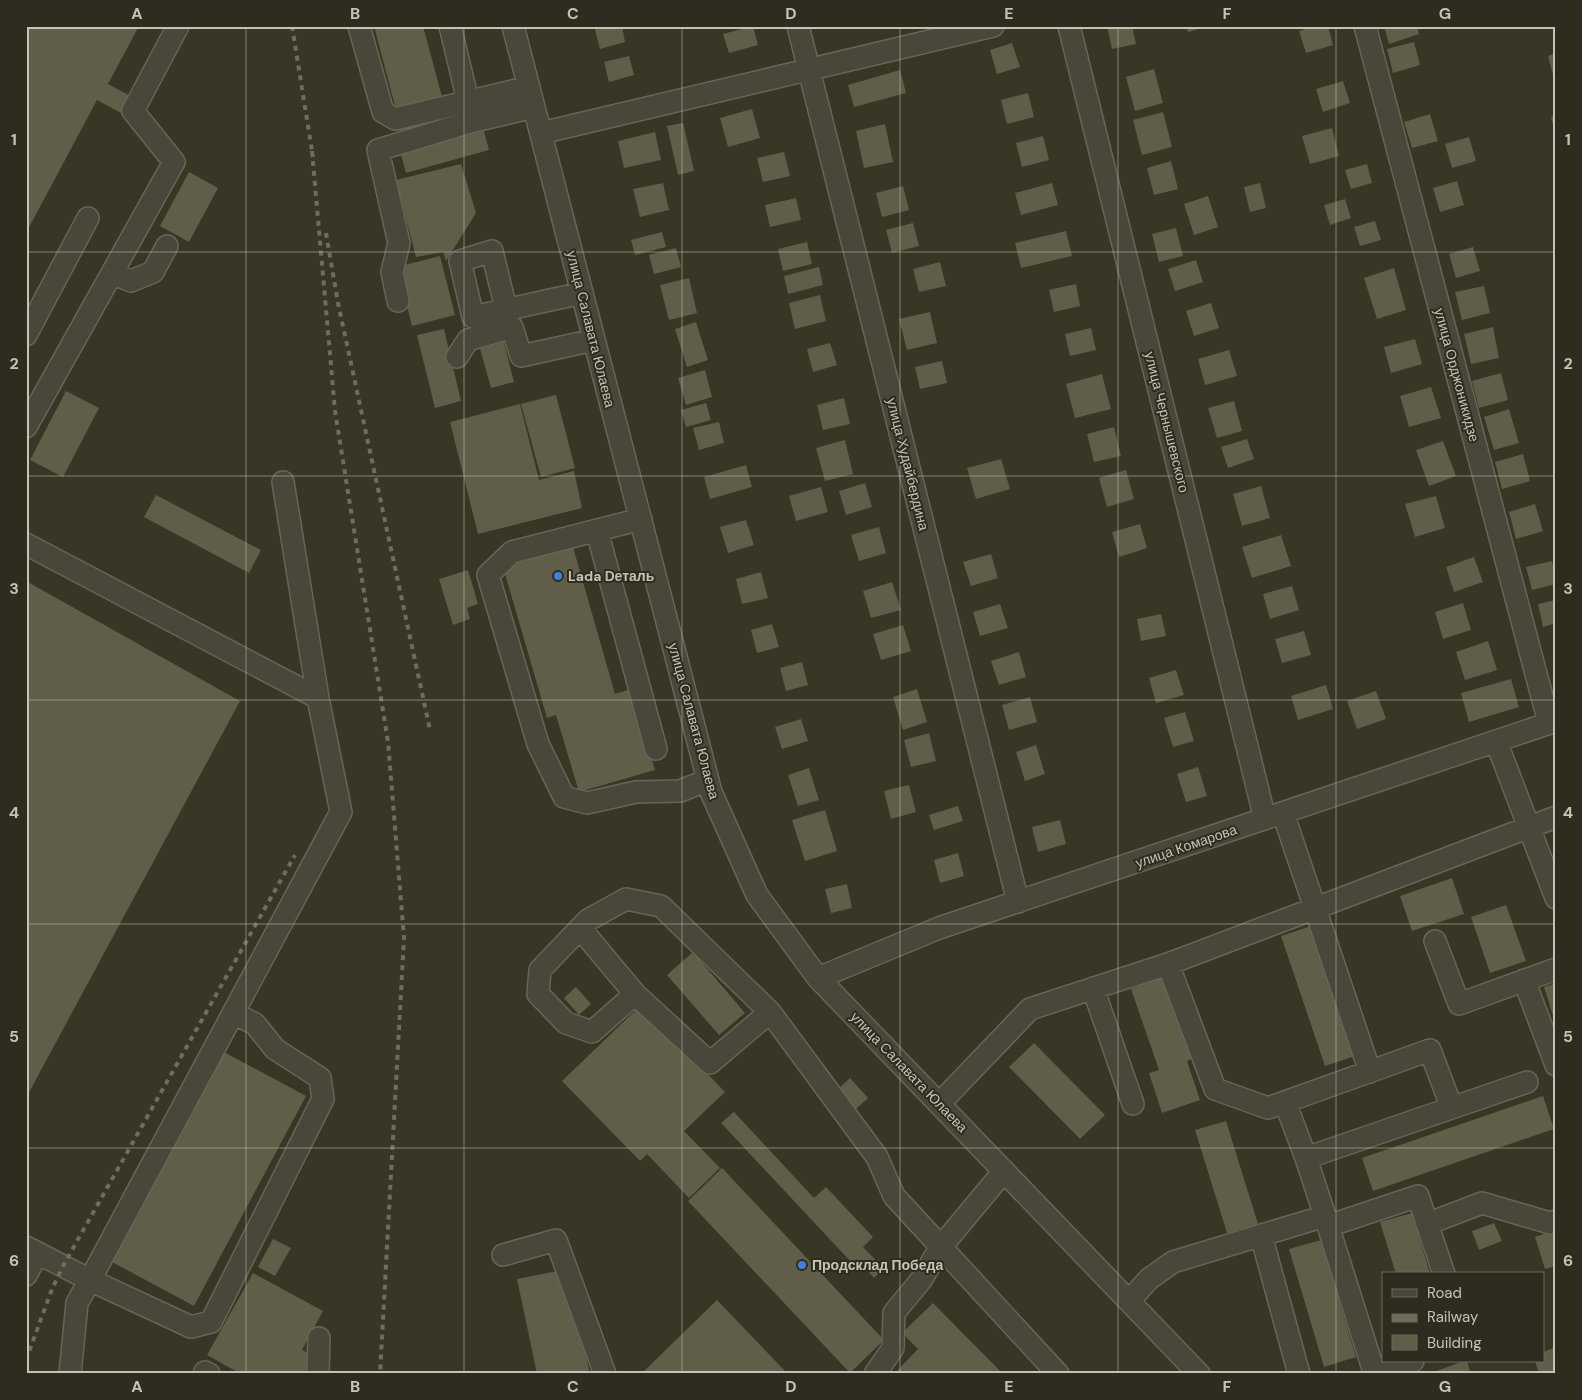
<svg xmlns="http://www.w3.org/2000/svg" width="1582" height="1400" viewBox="0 0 1582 1400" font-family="'DM Sans',sans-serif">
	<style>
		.building { fill: #605d49 }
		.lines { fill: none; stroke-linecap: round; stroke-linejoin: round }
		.minor-casing { stroke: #676557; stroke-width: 24 }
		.minor { stroke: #494739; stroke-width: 21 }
		.rail { stroke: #6f6d5b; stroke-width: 4; stroke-dasharray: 5 5; stroke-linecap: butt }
		.grid { fill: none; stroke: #c5c3b4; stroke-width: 1; stroke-opacity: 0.55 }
		.shop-dot { fill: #3f7fe0; stroke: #2e2c1e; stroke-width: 2 }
		.labels { text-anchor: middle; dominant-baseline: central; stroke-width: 4; stroke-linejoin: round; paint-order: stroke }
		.street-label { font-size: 14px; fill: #c5c3b4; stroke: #2e2c1e }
		.poi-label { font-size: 14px; font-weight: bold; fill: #c5c3b4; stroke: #2e2c1e; text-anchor: start }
		.neatline { fill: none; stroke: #c5c3b4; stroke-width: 2 }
		.grid-label { font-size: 16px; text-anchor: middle; font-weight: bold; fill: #c5c3b4 }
	</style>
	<rect width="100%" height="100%" fill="#383625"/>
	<path class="building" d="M26,26h113l-31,58 24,13 -9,17 -26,-14 -71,133z
		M374,26h49l19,71 -46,13z
		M594,26h28l3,16 -25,7z
		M753,26l5,19 -29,8 -6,-19z
		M1107,26h25l4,18 -24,5z
		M1186,26h20v1l-18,5z
		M1314,26h14l5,19 -27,8 -7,-22z
		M1384,26h33l2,8 -30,10z
		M1414,42l6,23 -27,8 -6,-24z
		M1012,43l8,24 -23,7 -7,-24z
		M1556,53v29h-1l-7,-26z
		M629,56l5,19 -25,7 -5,-20z
		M1154,69l9,34 -28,8 -9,-34z
		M900,70l6,23 -52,14 -6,-22z
		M1343,81l7,22 -27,9 -7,-23z
		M1028,93l6,24 -27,7 -6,-24z
		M752,109l8,29 -32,9 -8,-29z
		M1163,112l9,35 -30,8 -9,-35z
		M1430,114l8,27 -26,7 -8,-26z
		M1556,115v17h-1l-4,-15z
		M683,123l11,48 -16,4 -11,-49z
		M482,124l7,26 -83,23 -7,-26z
		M885,124l8,38 -29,6 -8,-37z
		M1332,128l7,28 -29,8 -8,-28z
		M655,132l6,28 -37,8 -6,-27z
		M1043,136l6,24 -27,7 -6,-24z
		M1469,137l7,24 -24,7 -7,-24z
		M784,152l6,24 -27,6 -6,-24z
		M1171,161l7,28 -24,6 -7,-27z
		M461,164l15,49 -30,48 -3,-9 -27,5 -20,-77z
		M1367,164l5,19 -21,6 -6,-19z
		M189,172l29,16 -29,54 -29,-16z
		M1457,181l7,24 -24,7 -7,-24z
		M663,183l6,27 -29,7 -7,-28z
		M1052,183l6,22 -37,10 -6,-22z
		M1260,183l6,25 -16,4 -6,-25z
		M903,186l6,24 -27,7 -6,-24z
		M1208,196l10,31 -24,8 -10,-31z
		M796,198l5,22 -31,7 -5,-22z
		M1345,199l6,19 -21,7 -6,-20z
		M1375,221l6,19 -21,6 -6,-19z
		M913,223l6,23 -27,7 -6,-23z
		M1176,228l7,28 -24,6 -7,-28z
		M1066,231l6,25 -51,12 -6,-25z
		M662,232l4,15 -31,8 -4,-15z
		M807,242l5,22 -29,7 -5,-22z
		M1473,247l7,24 -24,7 -7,-24z
		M676,248l5,19 -27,7 -5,-19z
		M440,256l15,59 -43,11 -15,-59z
		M1196,260l7,22 -28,9 -7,-22z
		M940,262l6,24 -27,6 -6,-23z
		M819,267l4,18 -35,9 -4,-18z
		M1394,268l12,42 -29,9 -13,-41z
		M689,278l8,35 -28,7 -9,-35z
		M1076,284l4,22 -26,6 -5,-22z
		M1484,286l6,27 -28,7 -7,-28z
		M820,295l6,26 -31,8 -6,-26z
		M1211,303l8,25 -25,8 -8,-25z
		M930,312l7,31 -30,7 -8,-31z
		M696,322l12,38 -21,7 -12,-38z
		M1493,327l6,31 -28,6 -7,-30z
		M1091,328l5,22 -26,6 -5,-22z
		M444,329l17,72 -26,7 -18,-73z
		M503,339l11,43 -23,6 -12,-43z
		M1415,339l7,25 -31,9 -7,-26z
		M830,343l7,22 -24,7 -6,-23z
		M1229,350l8,26 -32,9 -7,-26z
		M942,361l5,22 -27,6 -5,-22z
		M705,370l7,27 -26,8 -8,-27z
		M1501,373l7,27 -29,8 -7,-27z
		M1102,374l9,35 -36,9 -9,-34z
		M1431,387l10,31 -32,9 -9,-31z
		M66,391l33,17 -36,69 -33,-17z
		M556,395l19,73 -34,9 -20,-73z
		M844,398l6,26 -27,6 -6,-25z
		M1234,401l8,30 -25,7 -9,-30z
		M706,403l5,17 -25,7 -5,-17z
		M520,404l19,76 35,-9 8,37 -104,26 -28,-112z
		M1509,409l10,34 -25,7 -10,-33z
		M719,422l5,21 -25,7 -6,-22z
		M1114,427l7,29 -27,6 -7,-28z
		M1247,439l7,20 -26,9 -7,-21z
		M845,440l8,34 -28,7 -9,-33z
		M1443,441l13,35 -27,10 -13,-36z
		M1523,454l7,27 -28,8 -7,-27z
		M1001,459l9,30 -34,10 -9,-31z
		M746,465l6,22 -42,12 -6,-22z
		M1126,470l8,29 -27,8 -8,-29z
		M865,483l7,24 -26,8 -7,-24z
		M1261,486l9,32 -28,8 -9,-32z
		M821,487l7,25 -32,9 -7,-25z
		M156,495l105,55 -12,23 -105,-56z
		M1436,496l9,32 -30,9 -10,-33z
		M1535,504l8,27 -27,8 -7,-27z
		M746,520l8,25 -26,8 -8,-26z
		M1140,524l7,24 -28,9 -7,-25z
		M879,527l7,26 -27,8 -8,-26z
		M1281,535l10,31 -39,12 -10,-31z
		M573,547l42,147 16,-5 24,81 -76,22 -23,-77 -9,3 -44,-151z
		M991,554l7,24 -27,8 -8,-24z
		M1474,557l9,25 -29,10 -8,-25z
		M1552,561l4,23 -24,6 -6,-23z
		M468,570l10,34 -11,4 3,11 -17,6 -14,-46z
		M761,572l7,26 -26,6 -6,-25z
		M26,581l214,120 -214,397z
		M892,582l9,28 -30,8 -8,-27z
		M1292,586l7,24 -29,9 -7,-25z
		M1556,600v23l-13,4 -5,-23z
		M1463,603l8,27 -28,9 -8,-27z
		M1000,604l8,24 -28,8 -7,-24z
		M1161,614l5,22 -25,5 -4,-22z
		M772,624l7,23 -22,6 -6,-23z
		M903,625l8,26 -30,9 -8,-26z
		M1304,631l7,24 -29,8 -7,-24z
		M1488,641l9,29 -32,10 -9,-28z
		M1019,652l7,25 -27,8 -8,-24z
		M802,662l6,23 -22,6 -6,-23z
		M1176,670l8,25 -28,8 -7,-25z
		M1511,679l8,28 -50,15 -8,-29z
		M1326,685l7,24 -35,11 -7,-24z
		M917,689l10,33 -24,8 -10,-33z
		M1376,691l10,28 -29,10 -10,-28z
		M1030,697l7,25 -28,8 -7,-25z
		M1185,712l9,29 -21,6 -9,-29z
		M801,719l7,22 -26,8 -7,-22z
		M929,733l7,28 -25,6 -7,-27z
		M1036,745l9,29 -20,7 -9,-29z
		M1198,767l9,29 -21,6 -9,-28z
		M809,768l10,32 -21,6 -10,-31z
		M909,785l7,27 -25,7 -7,-28z
		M958,806l5,15 -29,9 -5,-15z
		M825,810l12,41 -32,10 -13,-41z
		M1060,820l6,24 -28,8 -6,-25z
		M958,853l6,23 -24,7 -6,-23z
		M1452,878l12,36 -52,17 -12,-35z
		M847,884l5,24 -21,5 -6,-24z
		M1506,905l20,56 -36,12 -19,-56z
		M1311,926l44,130 -30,10 -44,-130z
		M693,952l52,61 -26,22 -52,-60z
		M1165,977l27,82 -5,2 13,39 -38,13 -13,-40 10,-3 -28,-81z
		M1556,983v39h-1l-11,-35z
		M576,987l15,17 -12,11 -15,-17z
		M641,1005l84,87 -41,39 36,37 -31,30 -42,-44 -7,7 -78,-80z
		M1034,1043l71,72 -25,24 -71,-72z
		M224,1052l82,44 -112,210 -82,-44z
		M850,1078l18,20 -13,12 -18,-20z
		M1543,1096l11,33 -181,62 -11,-33z
		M734,1112l80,86 12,-11 47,50 -10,10 21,22 -10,9 -17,-19 -5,4 -131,-140z
		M1226,1121l32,103 -31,9 -32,-103z
		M722,1168l162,172 -34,33 -162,-172z
		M1412,1213l18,61h-34l-16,-52z
		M1494,1223l8,18 -23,9 -7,-19z
		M1556,1230v36l-11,3 -10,-32z
		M273,1239l18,9 -16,28 -17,-9z
		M1321,1240l35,117 -32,10 -35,-118z
		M568,1269l22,105h-53l-20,-95z
		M253,1273l70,38 -21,39 12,6 -9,18h-64l-34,-19z
		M717,1300l71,74h-147z
		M933,1303l70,71h-109l24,-25 -16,-16z
		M1556,1347v27h-17l-4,-13h8v-9z
		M1464,1361h3l4,13h-43z"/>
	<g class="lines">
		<defs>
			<path id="minor" d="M359,26l24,86 12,7 134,-32
				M450,26l18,75
				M513,26l198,766 46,103 61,83 381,396
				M798,26l220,876
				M1069,26l196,793
				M1365,26l184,697
				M541,133l452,-107
				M112,273l19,8 22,-9 14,-26
				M398,301l-6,-29 7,-29 -21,-93 92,-28 64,-15
				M506,309l-14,-58 -32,10 13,56 109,-24
				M26,335l62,-117
				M457,357l11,-17 44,-13 9,29 73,-16
				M26,427l148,-265 -41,-51 45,-85
				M641,519l-129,33 -24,23 50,169 26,53 23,6 49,-11 44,-1 28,-11
				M597,531l59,218
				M26,544l292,154 -35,-216
				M1496,741l60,157
				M1283,813l87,259
				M580,928l55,66 -43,38 -26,-9 -28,-29 2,-24 48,-50 38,-21 35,7 109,106 107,145 17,39 164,178
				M1435,941l24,63 97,-35
				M1168,964l47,125 53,19 162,-58 21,56
				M818,978l121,-50 617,-207
				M1524,980l32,85
				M1093,988l40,116
				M635,994l75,69 60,-51
				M233,1013l22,11 20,25 45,29 3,21 -112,223 -20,5 -101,-47 251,-468 -23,-114
				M1285,1102l21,56
				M939,1104l91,-95 138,-45 388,-147
				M1325,1216l-19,-58 221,-76
				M1427,1224l55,-21 68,20 6,-2
				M1328,1226l90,-30 26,78
				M1261,1235l38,139
				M26,1247l64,33 -13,23 -7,71
				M503,1255l53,-15 49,134
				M26,1275l12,-22
				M1129,1301l20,-22 24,-17 152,-46 49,156 39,-11
				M204,1374l1,-2 4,2
				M318,1374l1,-36
				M875,1374l18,-26 1,-35 27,-33 19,-32 64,-77"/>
		</defs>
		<use href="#minor" class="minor-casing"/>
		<use href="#minor" class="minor"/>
		<path class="rail" d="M292,26l21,131
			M312,151l23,260 53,331 16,196 -24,436
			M326,233l12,70 92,427
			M26,1360l26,-71 11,-23 232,-411"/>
	</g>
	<path class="grid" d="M246,26v1348M464,26v1348M682,26v1348M900,26v1348M1118,26v1348M1336,26v1348M26,252h1530M26,476h1530M26,700h1530M26,924h1530M26,1148h1530"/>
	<g class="shop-dot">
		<circle cx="558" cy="576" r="5"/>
		<circle cx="802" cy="1265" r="5"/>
	</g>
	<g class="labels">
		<g class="street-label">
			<text transform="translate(591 329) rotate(76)">улица Салавата Юлаева</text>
			<text transform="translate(1457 375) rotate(75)">улица Орджоникидзе</text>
			<text transform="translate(1167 422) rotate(76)">улица Чернышевского</text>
			<text transform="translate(908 464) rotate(76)">улица Худайбердина</text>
			<text transform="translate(694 721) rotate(75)">улица Салавата Юлаева</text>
			<text transform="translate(1186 846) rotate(-19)">улица Комарова</text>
			<text transform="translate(909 1072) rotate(46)">улица Салавата Юлаева</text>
		</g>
		<g class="poi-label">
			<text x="568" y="576">Lada Dеталь</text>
			<text x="812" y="1265">Продсклад Победа</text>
		</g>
	</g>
	<rect width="1582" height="1400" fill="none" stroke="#2e2c1e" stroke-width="55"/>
	<rect x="1382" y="1272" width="162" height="90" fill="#2e2c1e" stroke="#6a685a"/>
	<rect x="1392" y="1289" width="25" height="8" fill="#494739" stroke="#6a685a"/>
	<text x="1427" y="1298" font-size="15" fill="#c5c3b4">Road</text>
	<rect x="1392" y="1314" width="25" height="8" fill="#6f6d5b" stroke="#6a685a"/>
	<text x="1427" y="1322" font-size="15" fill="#c5c3b4">Railway</text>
	<rect x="1392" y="1335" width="25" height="15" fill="#605d49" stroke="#6a685a"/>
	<text x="1427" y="1348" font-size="15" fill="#c5c3b4">Building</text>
	<rect x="28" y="28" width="1526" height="1344" class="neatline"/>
	<g class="grid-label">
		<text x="137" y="19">A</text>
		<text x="355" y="19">B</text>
		<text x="573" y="19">C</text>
		<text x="791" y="19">D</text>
		<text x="1009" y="19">E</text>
		<text x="1227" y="19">F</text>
		<text x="1445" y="19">G</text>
		<text x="14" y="145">1</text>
		<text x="1568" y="145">1</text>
		<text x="14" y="369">2</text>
		<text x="1568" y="369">2</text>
		<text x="14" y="594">3</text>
		<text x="1568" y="594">3</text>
		<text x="14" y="818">4</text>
		<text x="1568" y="818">4</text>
		<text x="14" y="1042">5</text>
		<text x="1568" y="1042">5</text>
		<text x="14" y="1266">6</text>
		<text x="1568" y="1266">6</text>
		<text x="137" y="1392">A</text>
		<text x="355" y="1392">B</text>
		<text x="573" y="1392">C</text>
		<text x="791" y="1392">D</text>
		<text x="1009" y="1392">E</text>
		<text x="1227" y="1392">F</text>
		<text x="1445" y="1392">G</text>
	</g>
</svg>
